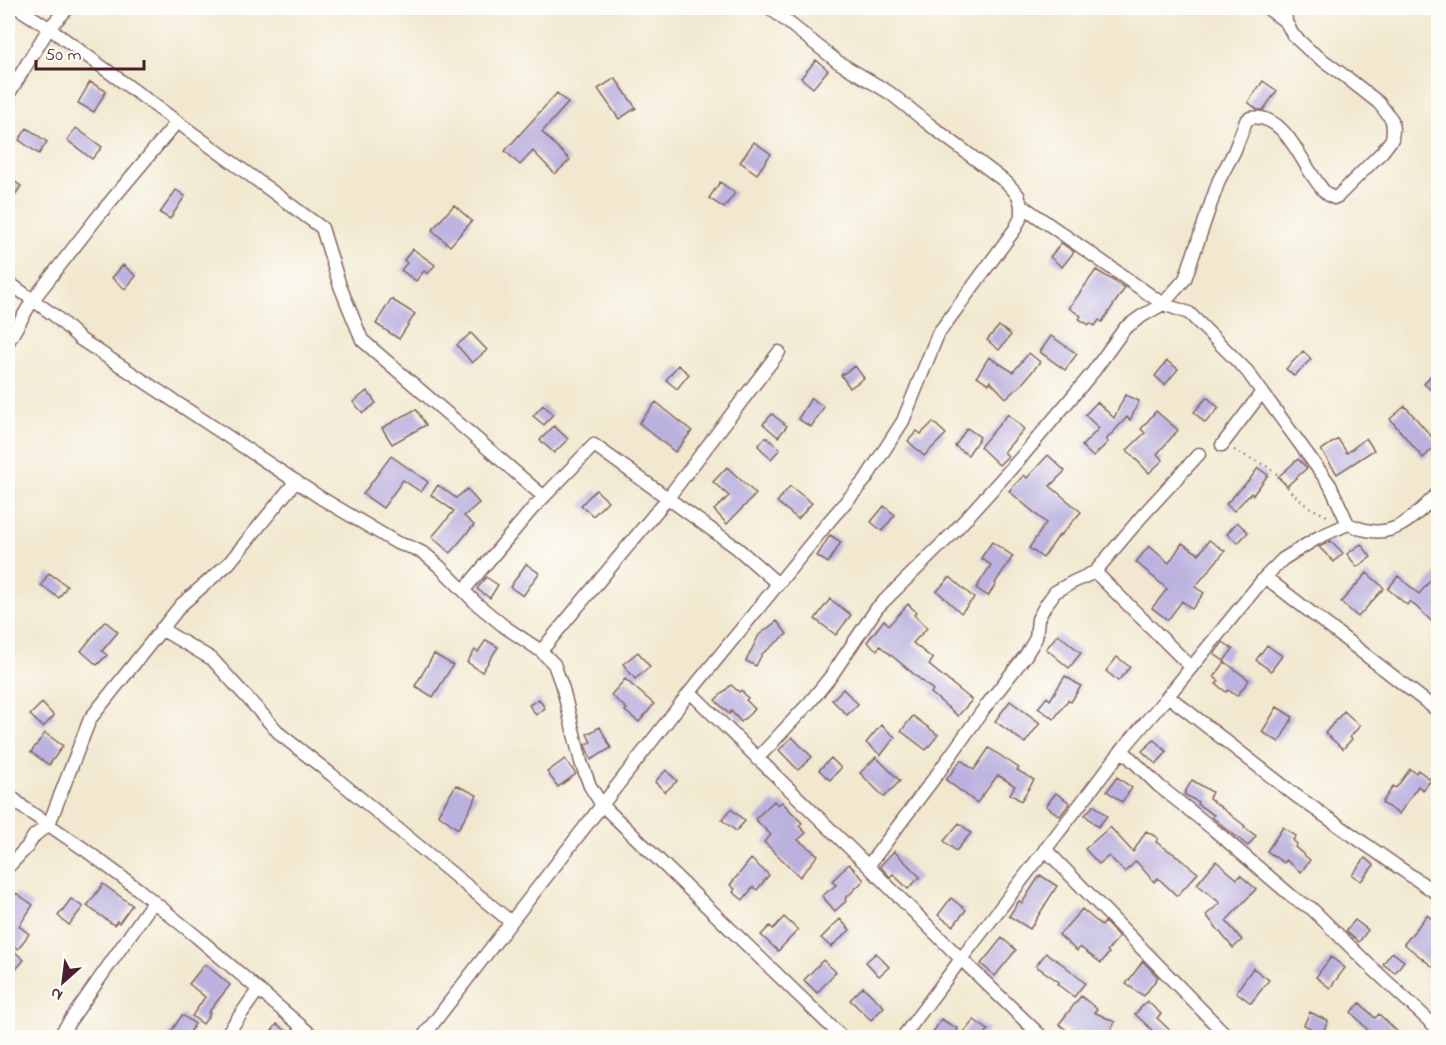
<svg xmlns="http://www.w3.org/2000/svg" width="1446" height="1045" viewBox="0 0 1446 1045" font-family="'Indie Flower',sans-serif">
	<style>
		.building { fill: #bab1de }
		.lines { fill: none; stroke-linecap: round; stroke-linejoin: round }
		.minor-casing { stroke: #846564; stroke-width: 15 }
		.path { stroke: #846564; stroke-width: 2; stroke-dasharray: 1.5 4.5; stroke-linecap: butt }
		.minor { stroke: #fff; stroke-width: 12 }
	</style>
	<rect width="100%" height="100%" fill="#fdfcf7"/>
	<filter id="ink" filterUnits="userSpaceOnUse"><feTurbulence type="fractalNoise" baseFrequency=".0167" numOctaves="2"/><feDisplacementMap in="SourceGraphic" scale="12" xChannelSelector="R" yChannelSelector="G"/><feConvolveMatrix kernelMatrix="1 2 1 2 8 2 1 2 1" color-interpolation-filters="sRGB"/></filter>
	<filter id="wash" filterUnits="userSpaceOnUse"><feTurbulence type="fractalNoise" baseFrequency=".008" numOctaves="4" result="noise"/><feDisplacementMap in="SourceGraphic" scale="24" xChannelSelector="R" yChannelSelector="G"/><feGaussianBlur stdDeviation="1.35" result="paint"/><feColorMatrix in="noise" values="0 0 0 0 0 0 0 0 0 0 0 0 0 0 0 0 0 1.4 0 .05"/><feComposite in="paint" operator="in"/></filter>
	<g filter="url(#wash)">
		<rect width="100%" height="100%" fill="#f1e8cf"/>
		<g id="blocks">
			<path class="building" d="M816,60l12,10 -15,18 -12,-10z
				M615,78l21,30 -17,11 -21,-30z
				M1263,81l14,10 -14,19h-5l-10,-8z
				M90,82l16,9 -12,21 -16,-9z
				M557,93l11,10 -26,29 28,28 -15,14 -22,-23 -13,14 -15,-14z
				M27,128l20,14 -8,12 -20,-14z
				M76,128l26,19 -10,12 -25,-19z
				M754,142l17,12 -14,20 -17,-12z
				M8,177l13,9 -13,20z
				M720,182l15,11 -11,15 -15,-10z
				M176,190l9,6 -15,23 -10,-6z
				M454,205l18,16 -22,25 -18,-16z
				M1061,243l13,9 -12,15 -12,-10z
				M413,249l22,16 -7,9 -4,-3 -8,10 -15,-11 6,-7 -3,-3z
				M123,265l13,11 -11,13 -13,-11z
				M1096,270l29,18 -23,34 -3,-2 -4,6 -5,-3 -1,2 -10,-6 2,-3 -12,-8z
				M391,299l24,15 -16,25 -23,-15z
				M999,326l12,9 -12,15 -12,-10z
				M471,333l16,17 -15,13 -15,-18z
				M1051,336l26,18 -12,16 -25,-18z
				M1303,351l8,8 -17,17 -8,-7z
				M1029,353l11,9 -18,22 -16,14 -16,-17 -1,3 -12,-8 12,-19 24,15z
				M1167,361l11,8 -13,16 -10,-9z
				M678,365l11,9 -12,15 -11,-9z
				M855,366l9,12 -14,10 -9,-13z
				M1438,366v30l-14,-12z
				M367,391l9,12 -13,10 -10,-11z
				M1125,395l14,6 -9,19 -3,-3 -21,23 2,2 -15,15 -11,-11 17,-18 -14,-13 12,-13 17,16z
				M1207,397l12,11 -14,15 -11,-11z
				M811,398l13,9 -13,20 -13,-8z
				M656,402l36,29 -17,21 -36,-29z
				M543,405l10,9 -9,11 -11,-9z
				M1405,406l33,38 -15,14 -33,-39z
				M416,409l10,16 -34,19 -10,-16z
				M1156,411l22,19 -21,24 6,6 -14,13 -22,-23 18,-17 -4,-4z
				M772,414l15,12 -9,11 -15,-13z
				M1008,414l16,15 -20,23 4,4 -9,9 -19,-18z
				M933,422l13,12 -22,22 -16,-15 9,-10 4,3z
				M554,426l14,13 -14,14 -14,-13z
				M967,428l13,9 -12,18 -13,-9z
				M766,437l14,12 -9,10 -13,-13z
				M1366,438l8,12 -37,24 -16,-24 17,-11 9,14z
				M1048,455l17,16 -15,15 31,26 -20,23 -1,-1 -17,24 -14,-10 17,-25 -37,-32 15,-16 3,3z
				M391,456l37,26 -7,10 -18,-12 -20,28 -20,-14z
				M1298,459l9,9 -20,18 -9,-9z
				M727,467l29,27 -29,30 -13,-14 15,-14 -16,-14z
				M1258,468l10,7 -15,20 -2,-2 -17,18 -8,-7 24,-25z
				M438,485l18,13 11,-9 12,14 -15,13 10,9 -24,28 -18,-16 22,-26 -23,-16z
				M790,486l22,17 -14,16 -21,-17z
				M596,490l12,11 -15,15 -12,-11z
				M884,506l11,9 -13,16 -11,-9z
				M1237,522l11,10 -10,11 -11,-9z
				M830,535l11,7 -13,21 -11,-7z
				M1209,540l16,11 -30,36 9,6 -12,16 -10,-8 -14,19 -16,-12 15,-19 -31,-27 13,-16 20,17 13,-20 17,11z
				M1331,541l12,12 -9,9 -15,-15z
				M992,542l21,14 -18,27 1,1 -8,12 -12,-8 15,-23 -10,-7z
				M1361,544l10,13 -14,10 -10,-13z
				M526,564l13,9 -16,23 -13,-9z
				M1438,571v56l-28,-26 -3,4 -19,-16 10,-13 21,18z
				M49,573l18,13 -8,12 -18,-13z
				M1367,573l17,15 -26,29 -17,-15z
				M486,577l12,8 -8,13 -13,-9z
				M950,577l24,21 -13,15 -24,-22z
				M830,599l21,16 -15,20 -21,-16z
				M908,604l8,8 -2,3 13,13 -14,15 20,16 -4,6 43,35 -14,16 -27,-23 2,-3 -53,-44 -3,4 -10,-8 17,-22 5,5z
				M105,621l13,11 -16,19 5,4 -10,10 -16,-14z
				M777,621l10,13 -25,20 -6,12 -10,-5 13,-26z
				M1058,634l23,19 -12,15 -23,-19z
				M486,640l12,7 -16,25 -15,-10 8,-12 3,2z
				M1223,642l10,7 -9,12 -10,-7z
				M1267,645l15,11 -11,15 -15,-11z
				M638,652l12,15 -15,12 -12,-15z
				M434,654l19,11 -20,32 -18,-11z
				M1117,657l13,10 -12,14 -12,-10z
				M1225,662l24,18 -12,16 -9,-6 -2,2 -10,-8 3,-3 -5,-4z
				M1065,676l16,10 -10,16 -3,-2 -14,19 -16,-11 9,-11 3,3z
				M625,679l29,25 -15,18 -14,-11 2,-2 -16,-14z
				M731,685l8,7 2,-2 7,8 -2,2 9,9 -14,13 -10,-11 -2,3 -14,-14z
				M843,689l15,15 -11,11 -15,-15z
				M539,699l6,9 -9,7 -7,-10z
				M1010,701l30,22 -15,20 -30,-22z
				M42,703l12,13 -11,11 -13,-12z
				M1277,707l16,10 -14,25 -17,-10z
				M1344,711l16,15 -10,11 2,2 -9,10 -18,-16z
				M913,716l25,19 -12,15 -25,-19z
				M881,725l14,12 -14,18 -15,-12z
				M600,727l11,21 -20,12 -6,-15 6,-3 -4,-8z
				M45,733l18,13 -14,19 -18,-13z
				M792,737l20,20 -14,13 -19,-20z
				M1154,740l13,12 -11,12 -14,-13z
				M989,748l30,20 -2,2 17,10 -13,21 -11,-7 5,-8 -17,-11 -21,28 -31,-23 15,-20 13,10z
				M876,757l24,24 -16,16 -24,-24z
				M831,758l10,10 -11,12 -11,-10z
				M565,759l11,15 -18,13 -11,-15z
				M1410,769l6,4 2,-3 13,10 -8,10 -5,-4 -19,28 -17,-11 11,-17 3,2z
				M666,770l11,11 -12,11 -10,-10z
				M1117,777l15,11 -10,14 -15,-11z
				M1192,780l20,12 -3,6 36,28 -1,1 12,9 -8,10 -36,-29 2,-2 -17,-11 1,-2 -14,-8z
				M456,785l21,10 -12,23 -7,11 -20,-15z
				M1056,793l14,10 -10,13 -14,-10z
				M774,801l4,4 4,-3 20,21 -3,3 7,7 -8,7 20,15 -18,22 -36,-35 7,-7 -16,-16z
				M1094,805l13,11 -9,11 -13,-12z
				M731,809l14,12 -9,10 -14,-11z
				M959,823l12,10 -15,18 -12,-10z
				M1110,827l23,25 13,-21 12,7 -2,4 24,16v1l18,14 -21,23 -19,-18 -4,4 -18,-21 -11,11 -16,-16 -10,8 -14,-15z
				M1283,827l13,9 -3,4 4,4 -2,3 15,13 -9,12 -15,-12 -2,3 -17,-12z
				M894,851l26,26 -12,12 -15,-15 -3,3 -10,-11z
				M1365,858l9,7 -13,16 -9,-6z
				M751,859l18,16 -12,15 -4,-3 -10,13 -10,-8 2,-3 -5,-4z
				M1216,861l21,18 3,-4 16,14 -30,32 16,19 -9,8 -27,-33 14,-12 -23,-19z
				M849,864l15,16 -19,19 1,2 -11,10 -13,-15 14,-11 -4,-4z
				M1040,875l17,11 -27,43 -21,-13 10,-15 3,2z
				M103,884l29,21 -13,18 -2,-2 -3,4 -27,-19z
				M16,893l17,12 -14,21 10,8 -11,15 -10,-7v-36z
				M951,898l15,12 -13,16 -15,-11z
				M71,899l12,8 -14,18 -11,-9z
				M1082,909l20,17 3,-4 14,15 -12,14 2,2 -8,10 -21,-16 -3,4 -18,-16z
				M1427,915l11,9v47l-34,-27z
				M784,917l14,13 -20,21 -17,-16 9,-9 3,3z
				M840,919l10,11 -19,17 -10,-9z
				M1355,920l13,10 -9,12 -13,-11z
				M1002,938l14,12 -21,26 -14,-12z
				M15,952l9,8 -16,18v-18z
				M1392,952l12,9 -9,12 -12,-9z
				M876,953l13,14 -10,9 -13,-14z
				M1046,953l19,13 20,17 -11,14 -17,-13 2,-2 -23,-16z
				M1331,957l14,11 -15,20 -14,-11z
				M823,960l13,12 -19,21 -13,-13z
				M1143,961l15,16 -14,19 -18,-12z
				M205,964l25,21 -22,28 2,1 -7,10 -11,-8 13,-19 -16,-13z
				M1253,968l16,12 -18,23 -15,-11z
				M863,987l21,20 -13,13 -21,-20z
				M1081,996l16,13 -3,3 21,10 -8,16h-12l-15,-8 -5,7 -16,-13z
				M1147,1001l14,13 -4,4 21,20h-33l7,-8 -17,-16z
				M1360,1003l15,15 4,-4 25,24h-29l-24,-26z
				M1310,1012l18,9 -6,13 -18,-9z
				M182,1015l13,9 -9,14h-19z
				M941,1019l17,10 -5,9h-13l-7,-5z
				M974,1020l14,10 -5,8h-11l-8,-6z
				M277,1024l18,14h-28z"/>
		</g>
	</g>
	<g filter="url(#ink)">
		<use href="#blocks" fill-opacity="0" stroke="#846564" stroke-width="1.5"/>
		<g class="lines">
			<defs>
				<path id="minor" d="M18,8l31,20 273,200 18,58 22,54 182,157
					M1267,8l19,14
					M8,95l41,-67 19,-20
					M1021,205l142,99 26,9 58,58 15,21 -40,53
					M8,282l47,34 25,23 241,159 76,45 16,5 12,6 15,13 37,37 28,23 36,24 13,13 9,25 18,73 9,24 12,19 241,233
					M8,342l24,-41 68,-87 77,-92
					M1262,392l68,93 18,39
					M1095,572l96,95
					M1265,577l173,134
					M464,590l69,-82 61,-63 143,103 41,36
					M161,629l51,30 69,76 51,40 179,147
					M541,651l126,-152 112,-147
					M690,692l178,174 93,93 161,-209 46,-54 127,99 103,72 40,27
					M1168,696l97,-119 18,-18 36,-22 29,-13c6,2 12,5 18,6 31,8 52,-17 72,-37
					M1122,750l37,36 54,43 82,70 16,9 59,58 68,63
					M757,759l53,-57 21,-26 46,-68 76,-75 72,-80 68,-81 32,-44 17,-12 21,-12 22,-25 34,-99 15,-28 12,-31 4,-3c34,-6 50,42 67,64 5,7 9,13 17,16l4,-2 45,-45 9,-12 1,-9 -1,-10 -13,-17 -33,-26 -37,-27 -16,-15 -7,-13 -1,-14
					M8,794l16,14 60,41 54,40 59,48 118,101
					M1045,849l184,189
					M868,866l70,-93 48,-67 40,-51 10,-17 2,-19 7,-13 10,-14 18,-10 22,-10 47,-56 57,-62
					M8,867l19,-20 7,-11 15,-12 41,-105 91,-114 48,-42 67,-82
					M58,1038l95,-136
					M224,1038l34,-48
					M422,1038l89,-116 179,-230 141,-173 34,-39 38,-59 35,-87 77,-105 6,-12v-12l-3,-10 -11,-12 -77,-58 -40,-32 -52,-31 -68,-54
					M902,1038l59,-79 82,79"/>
			</defs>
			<use href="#minor" class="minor-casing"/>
			<path class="path" d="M1234,450l34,17 10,8 14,18 15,13 22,11"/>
			<use href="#minor" class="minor"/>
		</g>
	</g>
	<rect width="1446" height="1045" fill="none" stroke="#fdfcf7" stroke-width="30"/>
	<g transform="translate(63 982) rotate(208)" stroke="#fdfcf7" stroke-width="4.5" paint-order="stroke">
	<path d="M0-4.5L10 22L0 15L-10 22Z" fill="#4a1f2b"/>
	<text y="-9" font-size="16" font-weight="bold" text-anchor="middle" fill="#4a1f2b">N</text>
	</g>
	<path d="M36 60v9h108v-9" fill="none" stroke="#4a1f2b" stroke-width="3"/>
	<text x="45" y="60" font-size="18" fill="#4a1f2b" stroke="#fdfcf7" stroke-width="4.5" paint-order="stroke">50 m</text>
</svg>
